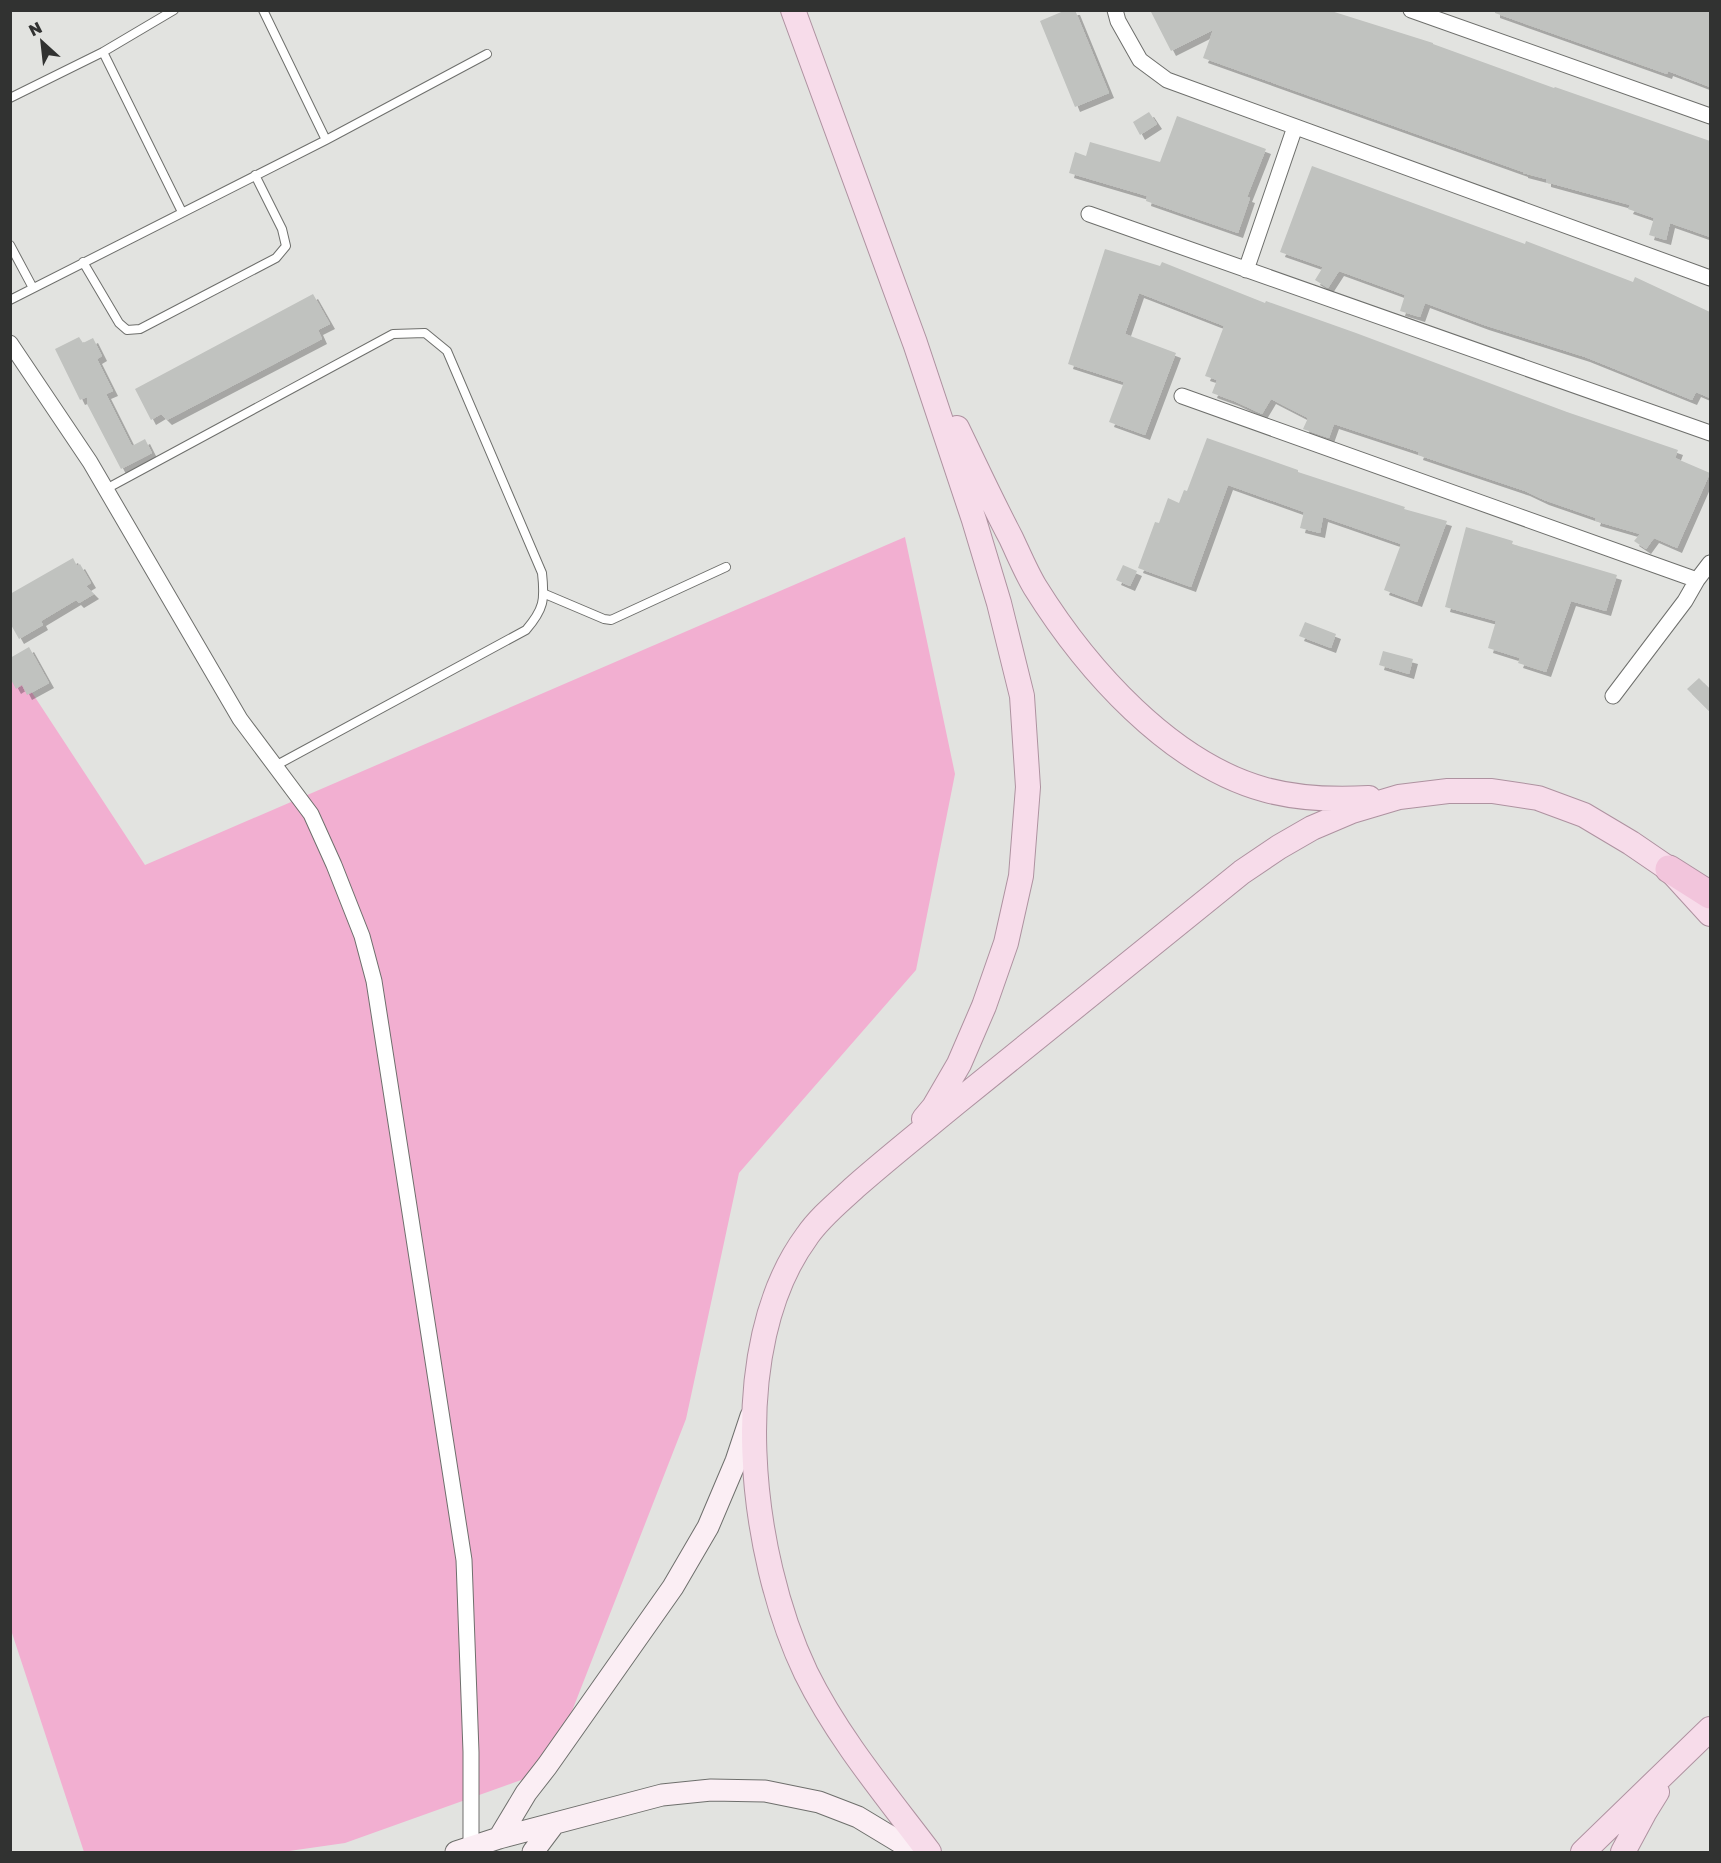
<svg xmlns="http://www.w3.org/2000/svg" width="1721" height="1863" viewBox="0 0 1721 1863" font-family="'Golos Text',sans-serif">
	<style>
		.green { fill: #f2afd1 }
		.building { fill: #c0c2bf; filter: url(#shadow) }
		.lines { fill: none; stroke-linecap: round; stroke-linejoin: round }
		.lane-casing { stroke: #6e6f6c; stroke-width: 10 }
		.street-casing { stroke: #6e6f6c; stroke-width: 17 }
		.secondary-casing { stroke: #6e6f6c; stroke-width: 23 }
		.primary-casing { stroke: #ae92a0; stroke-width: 26 }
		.highway-casing { stroke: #ae92a0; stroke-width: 29 }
		.lane { stroke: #fff; stroke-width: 8 }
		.street { stroke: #fff; stroke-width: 15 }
		.secondary { stroke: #fbeef4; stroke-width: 21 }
		.primary { stroke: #f7dcea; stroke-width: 24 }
		.highway { stroke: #f2c5dc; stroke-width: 27 }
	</style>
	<defs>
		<filter id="shadow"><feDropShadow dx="5" dy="5" stdDeviation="0" flood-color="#0004"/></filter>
	</defs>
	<rect width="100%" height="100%" fill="#e2e3e0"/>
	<path class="green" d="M905,537l50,237 -39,196 -177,203 -53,246 -137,351 -204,73 -63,9h-198l-73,-222 -1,-971 135,206z"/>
	<path class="building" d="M1066,10h9l34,83 -34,14 -35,-86z
		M1150,10h178l105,33v1l121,44 1,-1 155,54v96l-40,-14 -4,17 -17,-5 5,-17 -26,-9 2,-4 -84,-23v-3l-23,-6v-1l-320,-114 10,-28 -42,21z
		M1495,10h215v77l-42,-16 -1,3 -172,-61z
		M1149,112l8,12 -17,11 -7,-13z
		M1177,116l89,33 -19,48 3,1 -12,35 -92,-32 1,-5 -78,-23 6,-21 11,4 4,-14 70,20z
		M1312,166l213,78 1,-3 107,41 2,-5 75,35v86l-14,-6 -4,8 -107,-43 -101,-32 -59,-22 -5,14 -20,-6 5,-16 -66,-24 -11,17 -13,-8 8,-13 -43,-15z
		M1105,249l55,17 2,-4 103,41 1,-2 90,32 211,79 111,38 -3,8 35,15 -33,75 -23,-10 -8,11 -12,-8 6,-7 -45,-13 1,-3 -52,-18 -19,-9 -107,-36 1,-3 -85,-28 -5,14 -26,-9 5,-11 -37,-19 -9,15 -28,-13 -22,-8 5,-13 -12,-4 19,-50 -85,-33 -14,41 51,19 -31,82 -36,-13 15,-40 -56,-18z
		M313,294l17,30 -12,6 4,9 -155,81 -6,-6 -10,6 -16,-31z
		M79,337l4,6 10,-5 9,18 -5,3 16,32 -7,3 26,52 13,-7 7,14 -31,16 -34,-65v-7l-7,3 -25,-51z
		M1207,438l91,32v2l107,35 -1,2 43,12 -30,81 -33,-12 17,-46 -78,-27 -3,16 -20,-5 4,-16 -76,-27 -37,102 -53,-19 17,-46 4,1 9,-25 11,5 5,-13 3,1z
		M1466,527l47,14 -1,3 105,31 -11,36 -35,-10 -25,71 -28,-9 2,-5 -32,-10 8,-27 -51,-14z
		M73,558l4,8 3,-2 11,19 -5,3 8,8 -15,9 -3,-3 -35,21 2,4 -24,14 -9,-16v-29z
		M1123,565l14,6 -7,15 -14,-6z
		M1305,622l31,12 -5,14 -32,-12z
		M29,647l20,36 -22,12 -5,-10 -6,4 -6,-11v-20z
		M1383,651l30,8 -4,15 -30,-9z
		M1699,678l11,11v23l-23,-23z"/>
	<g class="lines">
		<defs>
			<path id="lane" d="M263,10l63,130
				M103,52l79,160
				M10,98l93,-46 71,-42
				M10,245l23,43
				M83,262l36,61 8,7 13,-1 136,-71 10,-12 -4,-17 -27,-54
				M10,300l316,-160 161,-86
				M106,489l287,-155 32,-1 22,18 95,222c3,27 2,36 -16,57l-251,136
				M545,594l59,25 7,1 115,-53"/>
			<path id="street" d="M1115,10l3,11 22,39 27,20 543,198
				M1411,10l299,106
				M1089,214l621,219
				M1246,270l49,-143
				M10,343l80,119 150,257 71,95 23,51 28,71 12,45 90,579 7,192v97
				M1182,396l515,184
				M1613,696l72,-95 12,-21 13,-17"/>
			<path id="secondary" d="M499,1838l27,-45 21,-27 126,-179 35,-60 28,-66 15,-45
				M456,1852l43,-14 163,-43 49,-5 54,1 54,11 39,15 58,35
				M533,1852l21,-28"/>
			<path id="primary" d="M793,10l122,333 59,177 25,83 23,93 6,91 -7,89 -15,67 -22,63 -25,58 -25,43 -10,12
				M957,428c18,37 35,74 54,110 8,17 15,34 24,49 51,82 135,177 231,203 34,9 69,10 103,8
				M929,1852c-43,-57 -91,-114 -123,-179 -57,-119 -81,-326 1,-437 13,-19 32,-34 48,-49 33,-29 67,-56 101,-84 95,-77 190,-154 286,-231l37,-25 33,-19 40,-17 47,-14 49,-6h44l46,7 46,17 47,28 38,26 41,45
				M1583,1852l127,-123
				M1623,1852l21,-39 13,-21"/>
			<path id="highway" d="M1669,869l41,26"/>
		</defs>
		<use href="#lane" class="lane-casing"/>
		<use href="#street" class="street-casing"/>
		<use href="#secondary" class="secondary-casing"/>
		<use href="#primary" class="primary-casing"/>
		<use href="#highway" class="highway-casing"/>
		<use href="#lane" class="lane"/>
		<use href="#street" class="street"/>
		<use href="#secondary" class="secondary"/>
		<use href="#primary" class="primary"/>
		<use href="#highway" class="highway"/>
	</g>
	<rect width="1721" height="1863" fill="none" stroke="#313231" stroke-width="24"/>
	<g transform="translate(42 42) rotate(333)" stroke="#e2e3e0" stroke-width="4.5" paint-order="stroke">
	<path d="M0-4.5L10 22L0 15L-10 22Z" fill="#313231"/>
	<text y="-9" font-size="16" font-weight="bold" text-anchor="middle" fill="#313231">N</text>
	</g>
</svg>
